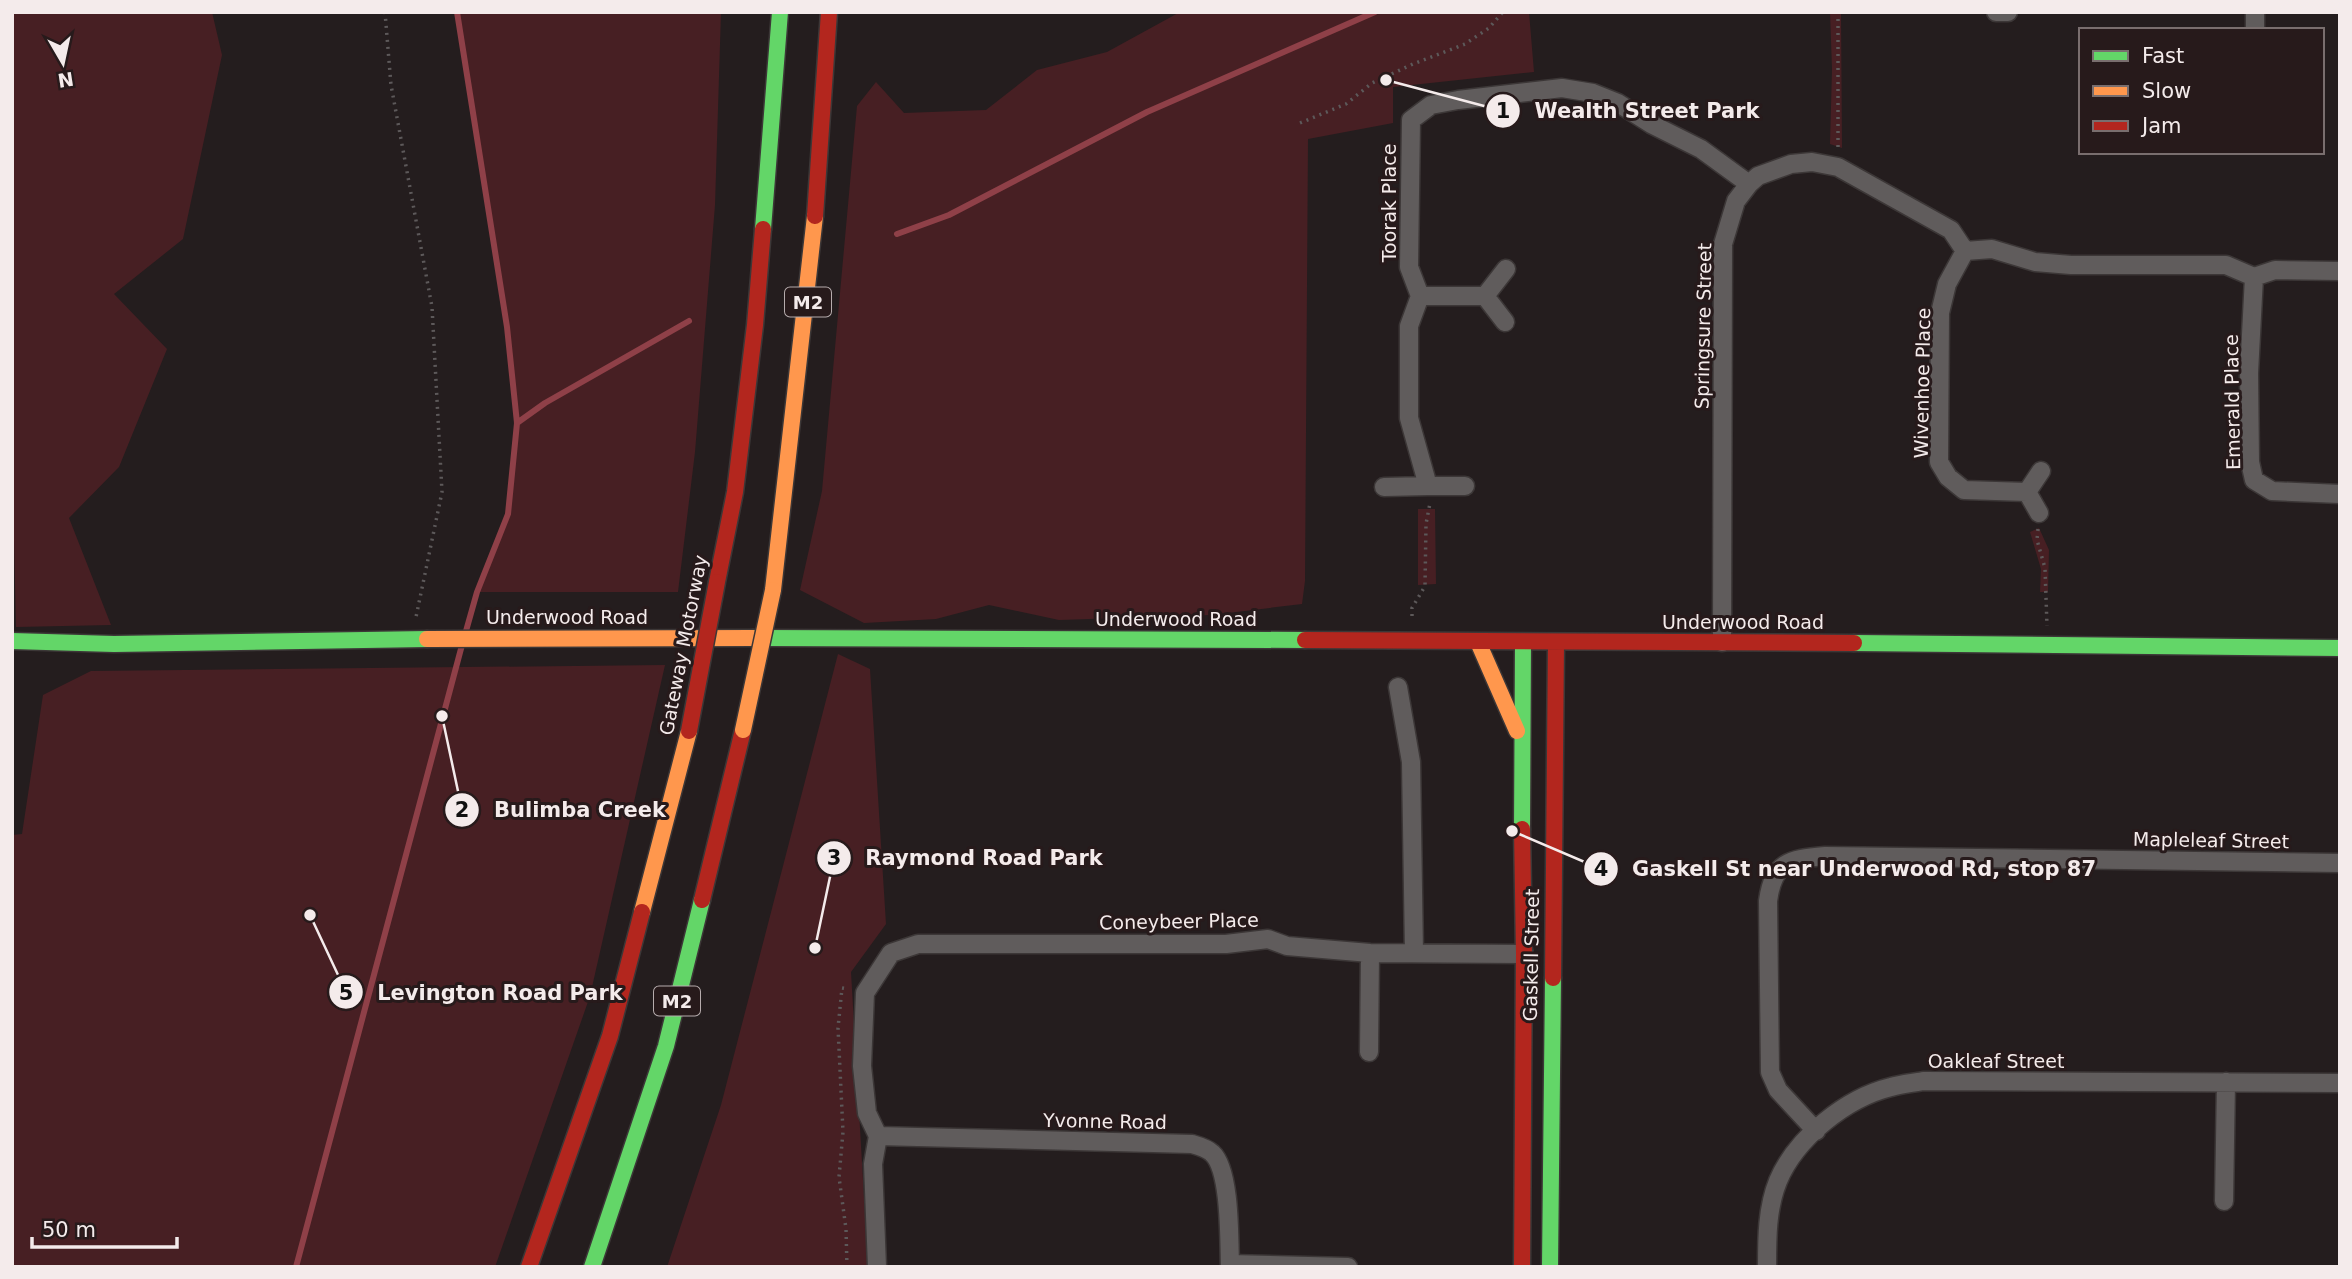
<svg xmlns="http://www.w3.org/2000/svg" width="2352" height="1279" viewBox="0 0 2352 1279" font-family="'DejaVu Sans',sans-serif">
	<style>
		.green { fill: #471f23 }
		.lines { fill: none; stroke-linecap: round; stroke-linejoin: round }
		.stream { stroke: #8f4048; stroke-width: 6 }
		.street-casing { stroke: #3c3737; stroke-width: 21 }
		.fast-casing { stroke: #3c3737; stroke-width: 19 }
		.slow-casing { stroke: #3c3737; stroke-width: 19 }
		.jam-casing { stroke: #3c3737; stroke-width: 19 }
		.path { stroke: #5d595a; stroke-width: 3.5; stroke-dasharray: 2 5; stroke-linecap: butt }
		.street { stroke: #605c5c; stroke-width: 18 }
		.fast { stroke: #63d668; stroke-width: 16 }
		.slow { stroke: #ff974d; stroke-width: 16 }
		.jam { stroke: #b3261e; stroke-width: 16 }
		.slow-bridge-casing { stroke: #3c3737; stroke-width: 19; stroke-linecap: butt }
		.jam-bridge-casing { stroke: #3c3737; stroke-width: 19; stroke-linecap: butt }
		.slow-bridge { stroke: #ff974d; stroke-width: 16 }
		.jam-bridge { stroke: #b3261e; stroke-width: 16 }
		.labels { text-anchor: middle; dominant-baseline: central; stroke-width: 6; stroke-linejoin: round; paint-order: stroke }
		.shield { fill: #271a1b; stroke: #b6acad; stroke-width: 2 }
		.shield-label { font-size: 18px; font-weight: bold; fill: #f4ebeb }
		.street-label { font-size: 19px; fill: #f4ebeb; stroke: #271a1b }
		.leader { fill: none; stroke: #f4ebeb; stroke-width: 2.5 }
		.callout-dot { fill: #f4ebeb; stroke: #271a1b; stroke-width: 2.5 }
		.mark-label { font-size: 21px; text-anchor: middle; font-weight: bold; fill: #111 }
		.callout-label { font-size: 21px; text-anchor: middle; font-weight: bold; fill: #f4ebeb; stroke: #271a1b; stroke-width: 6; stroke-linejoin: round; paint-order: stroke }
	</style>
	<rect width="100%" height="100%" fill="#241d1e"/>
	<path class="green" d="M12,12h200l10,43 -39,184 -69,55 53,55 -48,118 -50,51 42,107 -95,2 -4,-174z
		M457,12h264l-6,193 -20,247 -17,140h-201l31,-78 9,-91 -10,-96z
		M1180,12h349l5,60 -141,15v36l-85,16 -3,442 -3,23 -91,11 -152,5 -70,-15 -53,14 -72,4 -64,-33 22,-99 35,-385 19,-24 28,31 82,-3 51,-40 70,-18z
		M1830,12h11l1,136 -12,-4 2,-75z
		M1418,509h17l1,75 -18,1z
		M2039,528l10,22 -1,42h-8l1,-23 -11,-37z
		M838,654l32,15 16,255 -35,48 17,295h-201l54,-162z
		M665,665l-75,331 -95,271h-483v-432l10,-1 21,-139 48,-24z"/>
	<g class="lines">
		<path class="stream" d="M457,12l50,315 10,96 -9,91 -31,78 -11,39
			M897,234l52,-19 198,-103 228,-100
			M517,423l28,-20 144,-82
			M296,1267l166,-622"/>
		<defs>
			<path id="street" d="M1996,12h12
				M2255,30v-18
				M1965,251l-18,33 -7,29 -1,149 9,15 16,13 63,2
				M2254,277l-5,96 1,89 4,18 18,11 68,3
				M1420,296h65
				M1485,296l21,-27
				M1485,296l20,26
				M1465,486h-37l-19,-68v-92l11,-30 -11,-29 2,-147 20,-15 27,-5 104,-12 31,5 25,10 33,21 50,25 48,35
				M1384,487l44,-1
				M2039,513l-12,-21 14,-21
				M1722,642l1,-398 13,-43 13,-17 9,-8 33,-12 21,-2 26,5 113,63 14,21 27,-2 43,13 36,3h155l28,12 21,-7 65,1
				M1398,687l13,75 3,191
				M1369,1052l1,-99
				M1816,1131l-38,-41 -8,-18 -2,-171c5,-39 21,-42 57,-45l515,7
				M878,1136l314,8c7,2 16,5 20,9 19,17 17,88 18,114
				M2224,1201l2,-119
				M1230,1264l118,3
				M877,1267l-4,-103 5,-28 -11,-23 -5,-47 3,-73 26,-40 27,-9h308l42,-5 19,7 83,7 154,1
				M1767,1267c0,-29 0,-59 11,-86 18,-43 68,-83 113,-94 11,-3 22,-4 32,-6l417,2"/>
			<path id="fast" d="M763,229l17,-217
				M753,638l552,2
				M12,641l102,3 313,-5
				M1854,643l486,5
				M1522,829l1,-186
				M592,1267l74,-221 36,-146
				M1550,1267l3,-289"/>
			<path id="slow" d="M773,590l42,-374
				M427,639l326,-1
				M1478,642l39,89
				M642,912l47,-181"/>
			<path id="jam" d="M815,216l14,-204
				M717,582l18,-90 20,-167 8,-96
				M1305,640l549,3
				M702,900l41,-170
				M1553,978l3,-335
				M529,1267l81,-231 32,-124
				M1522,1267l2,-313 -2,-125"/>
		</defs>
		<use href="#street" class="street-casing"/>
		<use href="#fast" class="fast-casing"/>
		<use href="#slow" class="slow-casing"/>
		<use href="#jam" class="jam-casing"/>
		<path class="path" d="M385,12l6,73 41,222 10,185 -26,125
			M1838,12v136
			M1300,123l46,-19 26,-21 41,-19 52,-20 24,-16 14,-16
			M2038,529l-1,11 8,28 2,58
			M1412,616v-8l13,-22 1,-62 4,-21
			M847,1267l-1,-38 -7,-52 4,-45 -5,-104 4,-40 6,1"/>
		<use href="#street" class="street"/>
		<use href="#fast" class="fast"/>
		<use href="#slow" class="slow"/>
		<use href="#jam" class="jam"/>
		<defs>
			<path id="slow-bridge" d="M743,730l30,-140"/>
			<path id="jam-bridge" d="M689,731l28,-149"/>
		</defs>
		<use href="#slow-bridge" class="slow-bridge-casing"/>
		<use href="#jam-bridge" class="jam-bridge-casing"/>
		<use href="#slow-bridge" class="slow-bridge"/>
		<use href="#jam-bridge" class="jam-bridge"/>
	</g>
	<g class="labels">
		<g class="shield">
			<rect x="785" y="287.5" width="46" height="29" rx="5"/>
			<rect x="654" y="986.5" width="46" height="29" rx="5"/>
		</g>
		<g class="shield-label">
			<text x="808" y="302">M2</text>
			<text x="677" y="1001">M2</text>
		</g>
		<g class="street-label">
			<text transform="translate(1389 203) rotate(-90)">Toorak Place</text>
			<text transform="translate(1703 326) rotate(-89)">Springsure Street</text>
			<text transform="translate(1922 383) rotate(-89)">Wivenhoe Place</text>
			<text transform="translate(2232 402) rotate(-91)">Emerald Place</text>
			<text x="567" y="617">Underwood Road</text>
			<text x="1176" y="619">Underwood Road</text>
			<text x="1743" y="622">Underwood Road</text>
			<text transform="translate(683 645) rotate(-79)">Gateway Motorway</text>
			<text transform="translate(2211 840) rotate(1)">Mapleleaf Street</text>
			<text transform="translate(1179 921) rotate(-1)">Coneybeer Place</text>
			<text transform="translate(1531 955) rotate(-89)">Gaskell Street</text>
			<text x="1996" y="1061">Oakleaf Street</text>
			<text transform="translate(1105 1121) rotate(1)">Yvonne Road</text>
		</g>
	</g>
	<path class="leader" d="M1386 80L1503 111M442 716L462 810M815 948L834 858M1512 831L1601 869M310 915L346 992"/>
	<g class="callout-dot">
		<circle cx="1386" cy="80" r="7"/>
		<circle cx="442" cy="716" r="7"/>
		<circle cx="815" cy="948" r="7"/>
		<circle cx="1512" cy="831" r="7"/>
		<circle cx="310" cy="915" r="7"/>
		<circle cx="1503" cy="111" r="18"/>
		<circle cx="462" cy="810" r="18"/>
		<circle cx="834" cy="858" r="18"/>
		<circle cx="1601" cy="869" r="18"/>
		<circle cx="346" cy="992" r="18"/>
	</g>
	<g class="mark-label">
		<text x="1503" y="118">1</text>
		<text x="462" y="817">2</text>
		<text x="834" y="865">3</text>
		<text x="1601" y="876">4</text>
		<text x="346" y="1000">5</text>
	</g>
	<g class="callout-label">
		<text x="1647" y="118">Wealth Street Park</text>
		<text x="580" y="817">Bulimba Creek</text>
		<text x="984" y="865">Raymond Road Park</text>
		<text x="1864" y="876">Gaskell St near Underwood Rd, stop 87</text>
		<text x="500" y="1000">Levington Road Park</text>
	</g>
	<rect width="2352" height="1279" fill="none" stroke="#f4ebeb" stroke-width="28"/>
	<rect x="2079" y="28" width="245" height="126" fill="#271a1b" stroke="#796e6e" stroke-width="2"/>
	<rect x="2093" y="51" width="35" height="10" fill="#63d668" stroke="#796e6e" stroke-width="2"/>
	<text x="2142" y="63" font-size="21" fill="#f4ebeb">Fast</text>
	<rect x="2093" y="86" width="35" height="10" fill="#ff974d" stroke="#796e6e" stroke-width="2"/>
	<text x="2142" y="98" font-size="21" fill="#f4ebeb">Slow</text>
	<rect x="2093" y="121" width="35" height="10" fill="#b3261e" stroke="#796e6e" stroke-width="2"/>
	<text x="2142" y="133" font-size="21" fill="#f4ebeb">Jam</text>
	<g transform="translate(63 63) rotate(171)" stroke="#271a1b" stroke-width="5" paint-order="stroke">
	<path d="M0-5L12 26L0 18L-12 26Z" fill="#f4ebeb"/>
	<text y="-10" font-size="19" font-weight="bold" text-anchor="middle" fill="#f4ebeb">N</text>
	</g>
	<path d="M32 1237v10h145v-10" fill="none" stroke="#f4ebeb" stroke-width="3.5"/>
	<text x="42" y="1237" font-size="21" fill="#f4ebeb" stroke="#271a1b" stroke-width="5" paint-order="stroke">50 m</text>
</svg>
